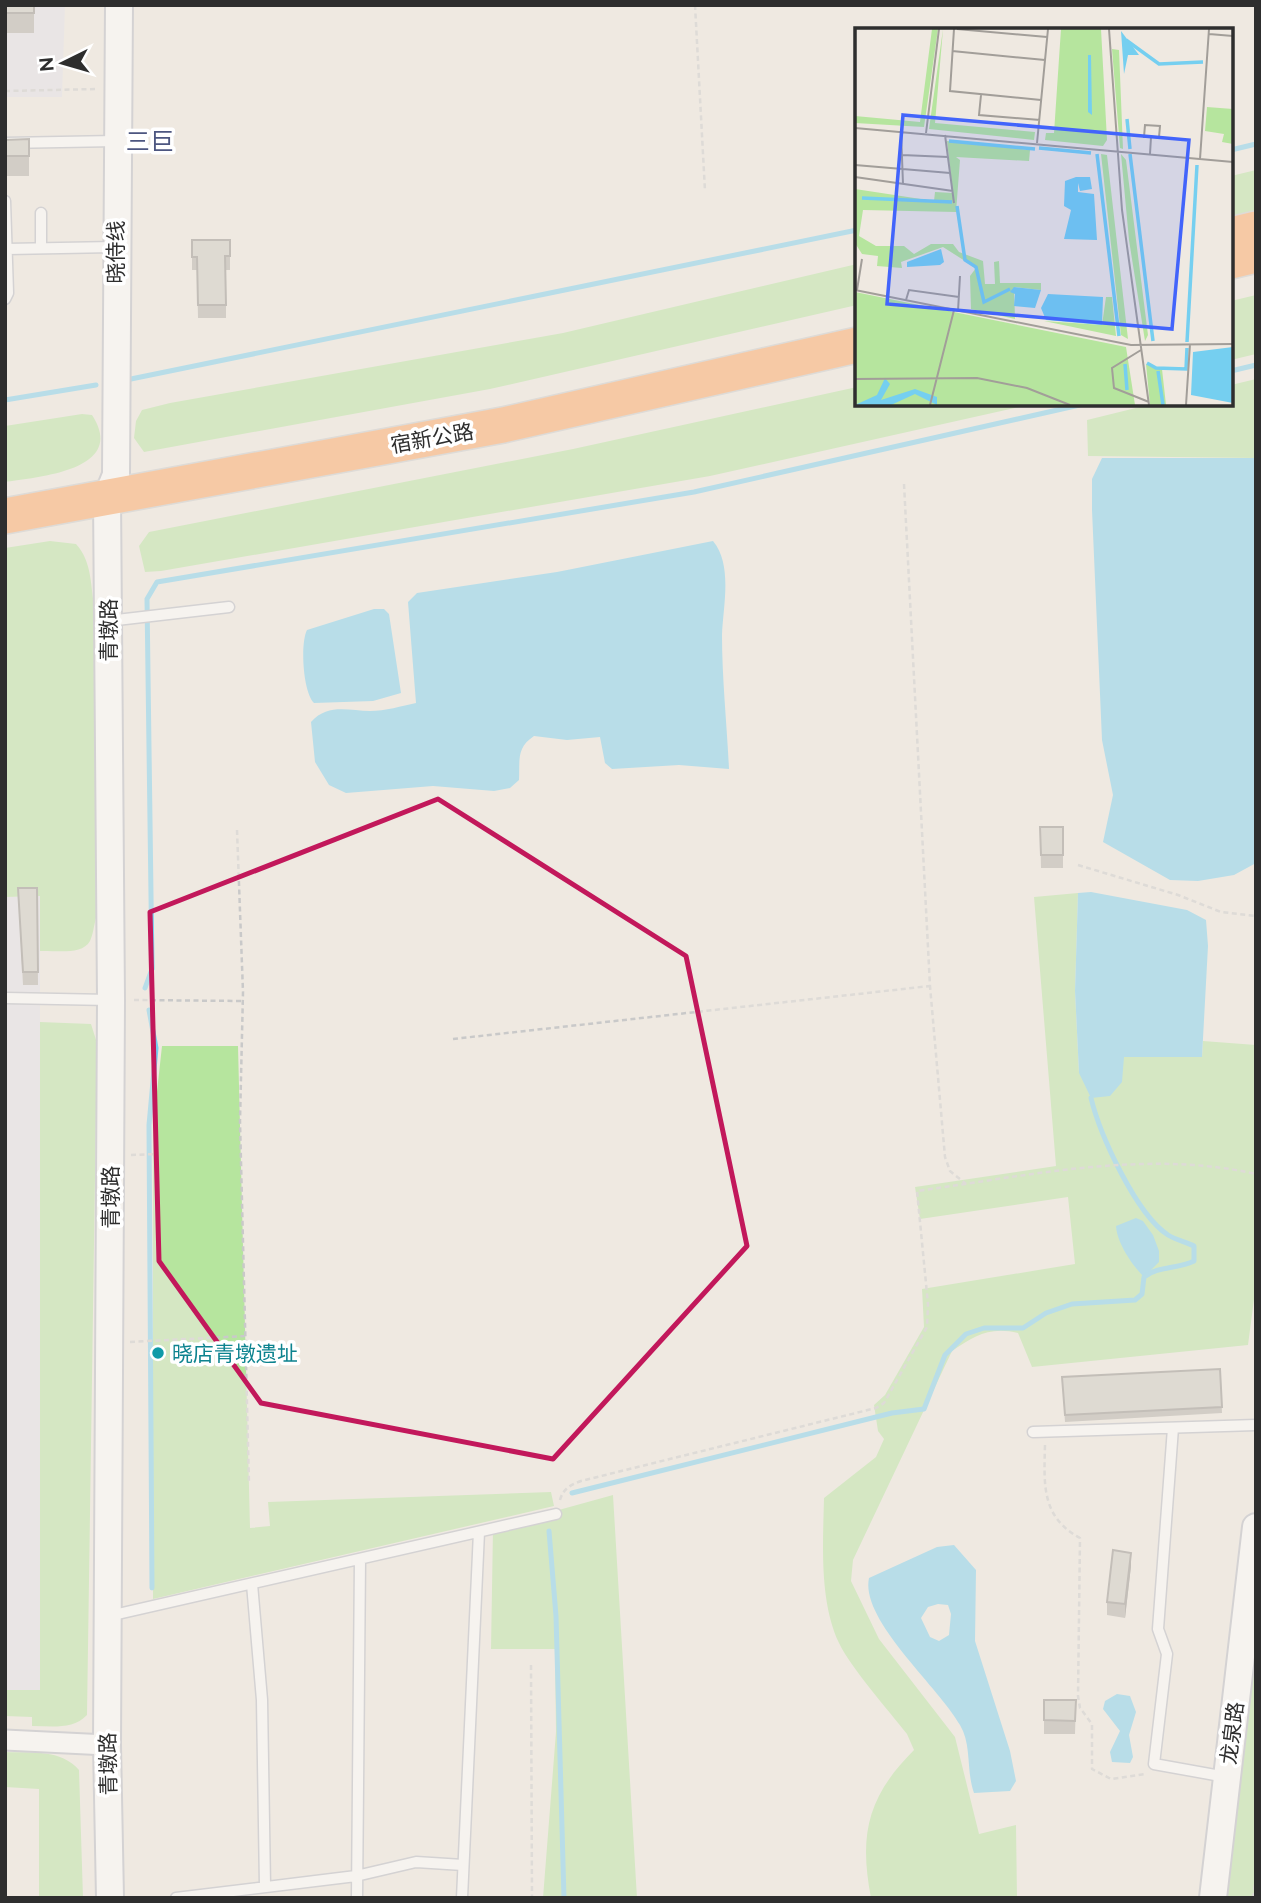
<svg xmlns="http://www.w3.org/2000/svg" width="1261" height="1903" viewBox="0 0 1261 1903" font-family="Raleway,'Noto Sans SC',sans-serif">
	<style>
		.industrial { fill: #e3e1e8 }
		.green { fill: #b6e59e }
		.water { fill: #75cff0; fill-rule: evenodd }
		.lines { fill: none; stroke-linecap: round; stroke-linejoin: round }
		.stream { stroke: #75cff0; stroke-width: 5 }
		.lane-casing { stroke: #b4b7c1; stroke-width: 13 }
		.street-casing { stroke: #b4b7c1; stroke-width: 23 }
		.secondary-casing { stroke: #b4b7c1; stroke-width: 30 }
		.highway-casing { stroke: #c9c9c9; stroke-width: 38 }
		.path { stroke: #c9c9c9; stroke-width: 2.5; stroke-dasharray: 5 3.5; stroke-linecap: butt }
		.lane { stroke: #fff; stroke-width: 10 }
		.street { stroke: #fff; stroke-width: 19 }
		.secondary { stroke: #fff; stroke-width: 26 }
		.highway { stroke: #ffa35c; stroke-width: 35 }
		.wall { fill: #afaba4 }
		.shaded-wall { fill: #8e8b86 }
		.building { fill: #cbc7bf; stroke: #8e8b86; stroke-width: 2 }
		.marked { fill: none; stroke: #c2185b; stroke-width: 5; stroke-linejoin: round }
		.culture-dot { fill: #0f9aa8; stroke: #fff; stroke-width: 2.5 }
		.labels { text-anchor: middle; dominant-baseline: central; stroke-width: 7; stroke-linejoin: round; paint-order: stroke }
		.street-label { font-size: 21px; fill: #2e2e2e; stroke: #fff }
		.culture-label { font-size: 21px; fill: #0d838f; stroke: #fff; text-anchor: start }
		.quarter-label { font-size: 24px; fill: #4d5680; stroke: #fff }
		.inset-river { fill: none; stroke: #75cff0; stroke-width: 3.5 }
		.inset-road { fill: none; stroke: #a29e99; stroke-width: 2 }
		.view { fill: #4264fb; fill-opacity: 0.15; stroke: #4264fb; stroke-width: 3.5 }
		.inset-edge { fill: none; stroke: #2e2e2e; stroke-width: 3.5 }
	</style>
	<rect width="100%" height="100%" fill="#efe9e1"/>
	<path class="industrial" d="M5,5h60l-3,92h-57z
		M40,896v795l-35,-1v-793z"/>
	<path class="green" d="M1256,170v48l-25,5v-47z
		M857,264v41l-367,84 -346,63 -10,-14 2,-17 6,-11 28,-7 393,-70z
		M1256,295v59l-25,6v-59z
		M1256,379v79l-168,-2 -1,-36 65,-16h79v-19z
		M857,387v17h176l-323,72 -549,95 -16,1 -6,-26 10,-14 424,-83z
		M82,414l10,1c36,55 -53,62 -87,67v-56z
		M50,541l26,3c17,19 14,42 19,66l1,308c-2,7 -3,17 -6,23 -8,15 -37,9 -50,10v-55l-35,1v-349z
		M1078,893l-3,98 4,82 44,-16h79l1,-16 53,4v239l-8,61 -216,22 -14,-34c-28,-7 -44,3 -66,18l-99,209 -2,21 28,58 76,98 24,97 37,-9 1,73h-146c-12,-63 -4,-101 43,-148l-7,-16c-18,-23 -56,-66 -68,-91 -20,-42 -16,-100 -15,-145l52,-41 8,-18 -6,-8 -4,-26 11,-10 39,-68 -2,-38 153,-25 -7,-67 -148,22 -5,-32 141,-21 -22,-269z
		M40,1022l51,2 6,19 -10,672c-14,15 -36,11 -55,11v-9l-27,-1v-26h35z
		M162,1046h76l12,482 20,-2 -2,-24 283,-10 3,14 -401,93v-471z
		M613,1495l24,403h-94l13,-166 -1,-83h-64l2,-121z
		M1256,1617v281h-32z
		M5,1752c27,1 56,-3 74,18l4,128h-44v-109l-34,-2z"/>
	<path class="water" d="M1102,458h154v405l-22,12 -36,6 -28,-1 -67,-38 10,-47 -11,-55 -10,-230v-31z
		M713,541c20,24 10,65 9,94 0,44 5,90 7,134l-50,-4 -67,4 -7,-6 -5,-26 -33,3 -33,-4c-18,12 -14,24 -15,44l-9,8 -16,3 -61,-5 -87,7 -17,-8 -14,-23 -4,-40c17,-19 38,-11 59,-11 15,0 32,-5 46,-8l-8,-101 9,-9 140,-21z
		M374,609h10l5,5 12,79 -28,8 -59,2c-11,-11 -14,-59 -7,-73z
		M1091,892l96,18 19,10 2,26 -6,111h-78l-2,25 -12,14 -19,2 -12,-25 -4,-82 3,-98z
		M1136,1218l7,3 10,14 6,16v11l-15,15c-12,-12 -27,-34 -28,-51z
		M954,1545l22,25 -1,71 35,110 6,30 -6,10 -36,2c-8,-22 -2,-48 -14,-68 -22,-39 -100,-105 -91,-147l68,-31zM938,1604l10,1 3,9 -2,21 -10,6 -9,-4 -9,-19 7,-11z
		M1117,1694l13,2 6,16 -7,23 4,22 -3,6 -18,-1 -2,-10 10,-21 -17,-22 2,-8z"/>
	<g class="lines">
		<path class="stream" d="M1231,150l25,-6
			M1231,371l25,-6
			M126,380l731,-150
			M5,400l91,-15
			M145,988l7,-19 -5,-370 10,-17 537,-90 390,-88
			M149,1010l7,38 -7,77 3,463
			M572,1493l320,-80 32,-4 21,-54 21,-21 18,-6h39l23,-15 26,-9 63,-4 7,-6 2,-17c14,-11 34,-8 50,-16v-15c-8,-4 -18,-6 -26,-11 -32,-21 -68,-100 -77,-137
			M549,1531l7,85 8,282"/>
		<defs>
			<path id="lane" d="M5,143l111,-2
				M5,201l3,92 -3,6
				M41,213v35
				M7,249l107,-2
				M108,621l121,-14
				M5,998l105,2
				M1173,1428l-15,201 9,25 -13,110 72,13
				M1033,1432l223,-7
				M252,1584l10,116 3,186
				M109,1616l447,-102
				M176,1898l180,-22 60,-14 47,3
				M357,1898l3,-339
				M462,1898l17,-366"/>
			<path id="street" d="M5,1740l102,5"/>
			<path id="secondary" d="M110,1898l-3,-153 4,-745 -4,-503 9,-22 3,-470
				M1213,1898l43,-371"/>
			<path id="highway" d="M1231,235l25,-6
				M1231,261l25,-6
				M5,516l498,-91 354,-80"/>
		</defs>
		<use href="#lane" class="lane-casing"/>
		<use href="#street" class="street-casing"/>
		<use href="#secondary" class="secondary-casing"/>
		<use href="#highway" class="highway-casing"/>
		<path class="path" d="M695,5l10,186
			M5,91l91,-2
			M904,484l26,502 15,171 5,14 16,13
			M237,830l6,162 -3,129 9,363
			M1078,865l100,30 43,17 35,4
			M134,1000l108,1
			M453,1039l477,-53
			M131,1155l26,-1
			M130,1342l115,-6
			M1045,1445c-1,39 -4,72 35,93l-2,158 2,12 12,16v45l19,10 34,-5
			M560,1500c3,-11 10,-15 21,-19l295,-73 8,-5 43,-76 1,-23 -11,-113c110,-15 229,-42 339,-17
			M531,1665l1,233
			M1253,1898l3,-22"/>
		<use href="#lane" class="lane"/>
		<use href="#street" class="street"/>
		<use href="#secondary" class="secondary"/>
		<use href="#highway" class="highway"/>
	</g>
	<path class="wall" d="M5,5h29v28h-29z
		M29,139v37h-24v-36z
		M192,240h38v30h-4v48h-28l-1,-48h-5z
		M1040,827h23v41h-22z
		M18,888h19l1,97h-15z
		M1220,1369l2,44 -157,9 -3,-45z
		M1131,1566l-6,52 -18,-3v-13z
		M1044,1700h32l-1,34h-31z"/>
	<path class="shaded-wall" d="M1131,1553v13l-6,52v-14z"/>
	<path class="building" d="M5,5h29v8h-29z
		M29,139v17h-24v-16z
		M192,240h38v16h-5l1,49h-28l-1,-48h-5z
		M1040,827h23v28h-22z
		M18,888h19l1,84h-15z
		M1220,1369l2,38 -157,8 -3,-38z
		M1113,1550l18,3 -6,51 -18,-2z
		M1044,1700h32l-1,21 -31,-1z"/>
	<path d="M0 0H1261V1903H0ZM438,799l248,157 61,290 -194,213 -292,-56 -102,-142 -9,-349z" fill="#efe9e1" fill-opacity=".55" fill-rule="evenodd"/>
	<path class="marked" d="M438,799l248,157 61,290 -194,213 -292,-56 -102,-142 -9,-349z"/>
	<circle class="culture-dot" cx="158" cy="1353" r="7"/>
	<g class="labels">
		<g class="street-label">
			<text transform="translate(115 252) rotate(-90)">晓侍线</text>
			<text transform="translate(432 438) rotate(-10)">宿新公路</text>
			<text transform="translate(108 630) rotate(-90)">青墩路</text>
			<text transform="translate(110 1197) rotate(-90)">青墩路</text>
			<text transform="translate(1232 1733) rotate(-83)">龙泉路</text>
			<text transform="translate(108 1764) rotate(-91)">青墩路</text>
		</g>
		<g class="culture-label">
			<text x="172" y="1353">晓店青墩遗址</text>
		</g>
		<g class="quarter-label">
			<text x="150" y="141">三巨</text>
		</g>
	</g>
	<g transform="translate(855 28)">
		<rect width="378" height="378" fill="#efe9e1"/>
		<path d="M77,1h6l-14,98 -69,-4v-7l65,6zM88,1l-8,94 100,9 -1,8 -105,-11zM206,1h40l6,111 -4,6 -58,-6 1,-7h8zM257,21l7,1 4,99 -3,-1zM352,79l26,2v35l-11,-2 2,-8 -19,-3zM92,113l83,9 -1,11 -73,-4 4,3 -4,52 -93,-2 -4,26 17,10h28l10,8 17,-10h22l6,8 24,9 2,23h10l-1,-22 5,-1 1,22h41v7l-27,-3 1,32 -44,-10 -1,-33 6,-8 -33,-21 -42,15 1,6 -25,-2 1,-10 -16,-2 -7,-11v-54l79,12 1,-9 18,1zM246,126l6,1 21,184 -7,-4zM266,126l5,6 22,175 -3,6 -16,-101zM0,264l271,55 9,58h-280zM251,269h6l4,39 -72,-15 58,4zM291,336l16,5 4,36h-16z" fill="#b6e59e"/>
		<path d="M266,3l18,24h-11l-4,19zM233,27h3l1,60 -4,-3zM221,149h14l2,12 -12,2 -2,-8v9l16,2 3,46 -33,-1 7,-29 -7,-4 1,-25zM86,221l3,13 -4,3 -33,2v-5zM159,259l27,3 -6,18 -21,-2 1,-12 -5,-2zM193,266l55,3 -1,28 -56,-5 -5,-12zM378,319v56l-42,-8 2,-43zM30,350l5,6 -9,16 34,-11 22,8v8l-22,-11 -24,11h-36l22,-10z" fill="#75cff0"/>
		<path class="inset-river" d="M271,12l33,24 44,-2M272,91l3,30M94,113l86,8M184,120l52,5M242,126l22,182M275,126l23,187M7,170l90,4M102,178l8,54 11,7 8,35 26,-13M332,314l10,-177M292,335l9,5 30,1 1,-21M270,336l2,26M303,343l5,34"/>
		<path class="inset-road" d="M99,1l-4,62 91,9M102,1l90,8M254,1l13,181 27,195M354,6l24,2M97,23l93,9M126,67l-2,20 61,5M0,100l378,34M46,103l2,53M71,105l13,-104M90,107l9,68M182,115l11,-114M295,126l1,-17h-7l1,-12 15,1 -1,11h-8M47,127l46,2M345,131l9,-130M0,137l95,8M0,149l98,14M0,262l276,55 102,-1M2,262l5,-31M51,272l3,-10 50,7M103,283l2,-35M286,322l-29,18 2,20 35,14M0,351l122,-1 50,10 43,17M75,377l24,-95M331,377l4,-61"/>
		<path class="view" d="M48,87l286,25 -17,189 -285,-25z"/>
		<rect width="378" height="378" class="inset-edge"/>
	</g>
	<rect width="1261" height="1903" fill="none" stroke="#2e2e2e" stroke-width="14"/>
	<g transform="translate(63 63) rotate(265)" stroke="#ffffff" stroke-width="5" paint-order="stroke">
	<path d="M0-5L12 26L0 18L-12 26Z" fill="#2e2e2e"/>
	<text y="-10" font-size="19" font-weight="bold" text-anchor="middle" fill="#2e2e2e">N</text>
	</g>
</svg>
